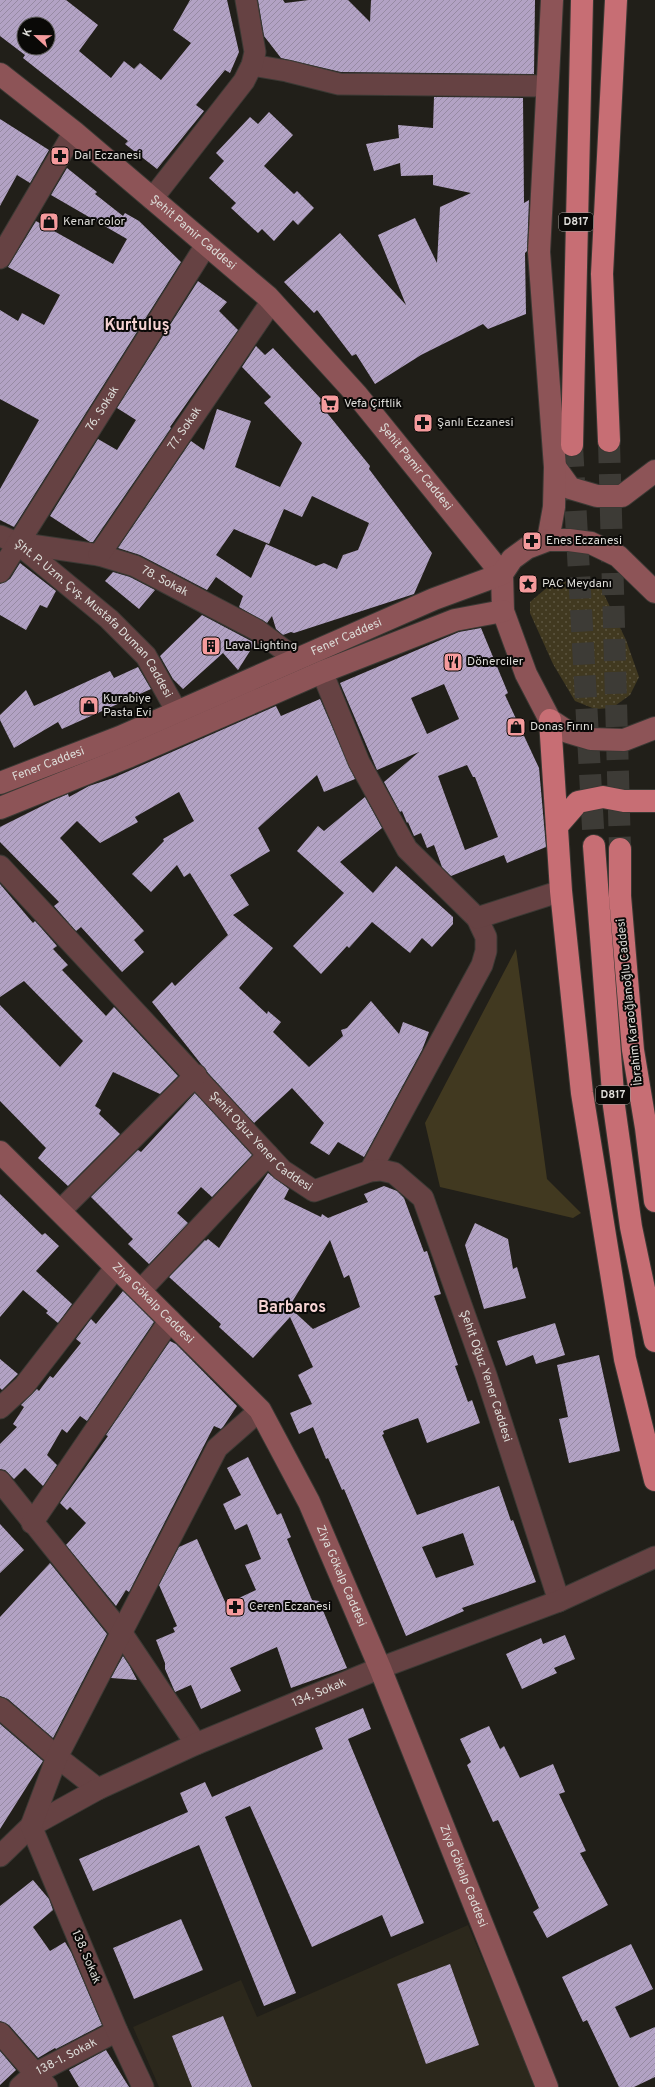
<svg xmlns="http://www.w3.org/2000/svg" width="655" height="2087" viewBox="0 0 655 2087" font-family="Overpass,sans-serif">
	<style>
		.built { fill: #2c281c }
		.grass { fill: url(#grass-dots) }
		.park { fill: #413920 }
		.building { fill: url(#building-hatch); fill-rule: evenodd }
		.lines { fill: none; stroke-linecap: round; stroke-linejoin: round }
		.highway-tunnel { stroke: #3d3b36; stroke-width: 22; stroke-dasharray: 22 11; stroke-linecap: butt }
		.street-casing { stroke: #3b3934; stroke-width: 23 }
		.secondary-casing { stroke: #3b3934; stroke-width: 24 }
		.highway-casing { stroke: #3b3934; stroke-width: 24 }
		.street { stroke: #664243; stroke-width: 21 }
		.secondary { stroke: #8d5457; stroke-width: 22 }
		.highway { stroke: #c76e74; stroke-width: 22 }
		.labels { text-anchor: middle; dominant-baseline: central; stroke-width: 4; stroke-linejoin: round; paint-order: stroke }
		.shield { fill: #0a0907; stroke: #9e9d99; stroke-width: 1 }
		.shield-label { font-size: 11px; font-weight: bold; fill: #dddcd8 }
		.poi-label { font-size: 12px; fill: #dddcd8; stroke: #0a0907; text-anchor: start }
		.street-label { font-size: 12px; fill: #dddcd8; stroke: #0a0907 }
		.district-label { font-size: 16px; font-weight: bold; fill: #f6d3d3; stroke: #0a0907 }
	</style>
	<defs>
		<pattern id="grass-dots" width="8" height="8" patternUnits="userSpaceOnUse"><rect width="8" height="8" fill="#413920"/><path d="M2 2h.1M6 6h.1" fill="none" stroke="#5c5540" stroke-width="1.8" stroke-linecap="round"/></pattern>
		<pattern id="building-hatch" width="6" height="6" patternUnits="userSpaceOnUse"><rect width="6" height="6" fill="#b2a2c4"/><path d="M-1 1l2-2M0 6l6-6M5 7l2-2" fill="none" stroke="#968aa3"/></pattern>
	</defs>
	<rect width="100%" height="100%" fill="#211f19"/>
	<path class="built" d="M468,1925l69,162h-378l-26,-60 108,-47 16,37z"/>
	<path class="grass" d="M571,580l28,4 27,56 13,37 -9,18 -18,13 -17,1 -20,-8 -22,-37 -23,-51v-11l20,-17z"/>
	<path class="park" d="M516,949l31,230 34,34 -8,5 -133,-31 -15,-64z"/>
	<path class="building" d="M0,0h66l32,25 -19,26 32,27 13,-17 10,8 6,-6 21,17 30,-37 -18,-13 17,-30h37l12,52 -9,21 -5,-3 -29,35 8,6 -47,58 -32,-25 3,-3 -105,-83 2,-3 -25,-19zM24,24h24v24h-24z
		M258,0h25l2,3 24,-3h39l22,22 1,-22h164l-1,74 -193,-2 -60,-14 -17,-22z
		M434,97l89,1 1,105 5,-3 -2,51 -2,2 1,61 -38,15 -5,-5 -62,31 -46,29 -19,-30 -4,2 -35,-46 -3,3 -30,-31 56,-49 66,72 -28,-70 37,-17 22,45 3,-56 31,-14 -38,-8v-10l-32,1 -1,-13 -26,8 -8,-27 33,-6 -1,-13 35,3z
		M269,112l24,23 -29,31 30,28 3,-3 17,17 -16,17 -5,-5 -19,21 -12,-12 -4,4 -27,-25 5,-5 -27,-25 15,-17 -8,-8 34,-36 8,7z
		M0,119l49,31 -19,33 -13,-8 -17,31z
		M67,168l30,24 -2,2 28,22 2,-3 14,8 42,41 -167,265 -14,-7v-31l39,-69 -39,-21v-89l18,11 4,-8 22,12 16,-30 -52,-28 28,-46 77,43 14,-25 -76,-44z
		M198,281l29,21 -8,9 19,19 -68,97 1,1 -78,114h-3l-40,-26 48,-77 19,11 19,-30 -19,-12z
		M256,346l9,9 8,-7 49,52 -3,3 51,63 -1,3 63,84 -18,41 -120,39 -3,-1 -8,3 -7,-6 -4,-13 -5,7 -28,-16 4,-11 -27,-19 -9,13 -67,-35 -22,-7 73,-107 13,9 13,-41 34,12 -16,46 45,20 22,-44 -38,-40 7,-6 -29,-30zM312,496l57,27 -11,27 -15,5 -6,14 -13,-6 -8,3 -50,-22 -15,34 -35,-23 18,-26 35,15 15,-35 18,8z
		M20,563l36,28 -9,17 -7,-3 -14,25 -26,-15v-31l10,-5z
		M113,572l17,5 25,13 -16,19 -34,-28z
		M202,615l53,28 -17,27 -15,-17 -40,36 -10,-10 -13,-23z
		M481,628l27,65 -3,2 34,73 7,79 -39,16 -3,-8 -53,21 -9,-9 -8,-22 -7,3 -6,-15 -7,3 -6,-14 -1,1 -5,-12 -2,1 -16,-30 35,-30 -42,18 -37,-87 119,-51zM444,684l15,35 -32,15 -16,-36zM467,765l6,12h2l23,60 -33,13 -27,-74z
		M138,667l13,22 -89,40 -4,-7 -44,26 -14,-28v-5l26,-25 8,16 76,-35 4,7z
		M320,699l35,80 -31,13 -7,-17 -59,53 12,23 -40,24 19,30 -16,10 40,33 -34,40 28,26 1,-3 13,11 -8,10 36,35 34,-31 -2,-6 6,-2 24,-27 28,33 4,-12 26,10 -7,18 -58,107 -26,-15 -9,13 -19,-12 14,-20 -32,-35 -38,35 -45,-49 -57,-72 20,-20 3,4 53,-51 -38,-62 -6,4 -7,-12 -26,27 -19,-18 32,-33 -1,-2 31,-18 -15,-29 -44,25 3,5 -38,21 -23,-22 -17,17 84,93 -10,9 10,12 -22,20 -41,-45 -5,4 -22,-25 5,-4 -59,-60v-15l54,-27 14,-6 1,3 20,-11 24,-8 163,-72 5,10z
		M365,797l17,31 -42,34 33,31 23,-27 57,51v7l-21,23 -10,-9 -12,15 -38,-31 -23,26 -2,-2 -26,28 -28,-28 51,-53 -47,-42 21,-25 6,5z
		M0,884l33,39 2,-2 22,25 -4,3 15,16 -6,5 44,46 8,-9 64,69 -18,18 -47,-22 -18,34 6,4 -2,4 21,20 -52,52 -30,-28 8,-10 -46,-47v-96l60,62 23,-26 -59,-60 -24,16z
		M195,1093l57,62 -40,42 -11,-10 -24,26 11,10 -39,41 -21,-20 5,-5 -42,-42 47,-47 3,2z
		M268,1173l21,16 -5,10 37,18 1,-3 6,4 40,-16 -4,-8 20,-8 13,5 7,7 20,54 3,-1 14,43 -7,2 24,69 -3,1 13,36 4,-2 8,23 -53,20 -9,-25 -35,13 1,3 -2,1 35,80 82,-29 12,35 2,-1 23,62 -74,26 2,3 -58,25 -62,-147 -2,1 -14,-32 -2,1 -13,-32 -14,7 -9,-21 22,-9 -14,-29 15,-8 -23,-50 -37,41 -34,-31 2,-3 -52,-47 36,-37 1,1 2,-2 11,9zM330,1240l14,38 5,-3 11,32 -47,22 -24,-22zM463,1533l11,32 -38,13 -14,-31z
		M0,1194l42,41 3,-2 14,13 -23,25 36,33 -14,19 -12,-10 2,-2 -25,-21 -23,27z
		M475,1223l33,16 5,30 4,-2 9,31 -42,11 -19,-64z
		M123,1291l31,31 -67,99 -7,-5 -13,17 -5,-4 -15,26 10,10 -14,21 -18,-18 -11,11 -9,-9 -5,-1v-25l17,-17 -4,-3 11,-17 -3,-2 16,-16 2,2 11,-15 3,2 28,-35 -5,-4 15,-20 5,5z
		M555,1323l10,32 -29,9 -3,-9 -27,11 -9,-25z
		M170,1341l6,3 61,62 -14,21 -2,2 -7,-3 -85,166 -3,-2 -10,16 -50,-61 20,-22 -16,-16 -3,3 -7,-7 48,-67 -2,-1z
		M599,1355l21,96 -51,12 -10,-44 9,-2 -11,-52z
		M0,1359l18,15 -16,16 -2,-2z
		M248,1457l29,58 4,-2 10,24 -4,2 25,61 7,1 28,67 -56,20 -14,-41 -47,21 11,23 -40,18 -10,-24 -16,7 -10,-23v-6l-9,-23 19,-8 -2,-4 4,-2 -18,-41 20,-38 18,-8 29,65 30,-14 -11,-25 16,-6 -14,-35 -12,6 -12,-26 18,-9 -14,-27z
		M0,1524l24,26 -24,23z
		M50,1563l57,71 -54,104 -45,-39 -8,-3v-79z
		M565,1635l10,24 -21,9 3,5 -35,16 -16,-35 35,-16 2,6z
		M123,1656l6,9 8,15 -26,-2z
		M363,1708l8,21 -23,10 76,184 -33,14 -9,-22 -70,32 -62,-141 -25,11 71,176 -32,13 -65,-161 -106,46 -14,-32 109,-47 -8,-19 25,-11 7,15 111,-48 -8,-21z
		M0,1724l43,37 -43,68z
		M489,1726l11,23 4,-3 16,32 33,-14 12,28 -6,2 27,57 -6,2 28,52 -61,33 -14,-26 6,-4 -41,-88 -5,2 -26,-57 4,-3 -11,-23z
		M33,1880l16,19 4,11 -20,17 17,24 15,-9 6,10 31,73 -46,24 -1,-1 -17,10 -29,-33 -9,-4v-115z
		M181,1919l22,51 -69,29 -21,-51z
		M631,1944l22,45 -38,18 15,31 25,-11v50l-21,10h-15l-32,-67 -4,2 -21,-45z
		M450,1964l29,81 -53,19 -29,-80z
		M223,2016l29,71h-60l-20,-51z
		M106,2050l23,37h-50l-10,-17z
		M0,2051l16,19 -16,15z"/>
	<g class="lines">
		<path class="highway-tunnel" d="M609,441l11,408
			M572,445l22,401"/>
		<defs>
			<g id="street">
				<path d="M252,65l35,6 52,13 208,2"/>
				<path d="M152,199l92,-118 8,-16 3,-13 -9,-52"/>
				<path d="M0,258l74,-126"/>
				<path id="s1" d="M0,536l17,7 92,76 37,37 31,56"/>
				<path id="s2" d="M17,543l82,12 36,11 122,64 39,29"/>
				<path id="s3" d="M99,555l173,-254"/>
				<path id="s4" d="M0,572l206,-327"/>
				<path d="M322,672l37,90 48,87 70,69 9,19v14l-4,14 -112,206"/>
				<path id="s5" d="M0,866l282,304 32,21 56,-20 11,-1 13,3 29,25 63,177 73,226"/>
				<path d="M477,918l84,-27"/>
				<path d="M60,1211l136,-136"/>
				<path d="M140,1291l128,-136"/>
				<path d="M0,1408l24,-22 92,-119"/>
				<path d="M0,1481l121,151 75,112"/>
				<path d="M32,1523l138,-203"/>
				<path d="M0,1708l57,49 41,32"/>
				<path id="s6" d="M0,1856l31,-30 67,-37 98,-45 184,-76 179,-67 96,-44"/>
				<path d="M0,2033l47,54"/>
				<path id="s7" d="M20,2087l16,-14 81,-42"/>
				<path d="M143,2087l-26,-56 -86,-205 26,-69 160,-309 43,-38"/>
			</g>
			<g id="secondary">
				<path id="s8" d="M0,74l74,58 194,165 89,98 145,179 1,37 23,63 24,46 18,12 23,7 33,1 31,-12"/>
				<path d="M555,467l15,21 27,8h25l33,-25"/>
				<path d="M548,540l6,-33 1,-40 -16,-215 13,-252"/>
				<path id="s9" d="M0,783l120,-46 314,-138 68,-25 10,-15 15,-11 21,-8h21l22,3 27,13 37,36"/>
				<path d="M0,808l130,-52 192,-84 133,-52 48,-9"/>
				<path id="s10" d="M0,1152l260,258 49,92 71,166 167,419"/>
			</g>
			<path id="highway" d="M609,441l-7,-167 14,-274
				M572,445l10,-445
				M550,720l11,171 21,202 43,266 30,121
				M558,825l20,-23 25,-5 21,4h31
				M594,846l20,260 17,121 24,114
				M620,849v47l13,154 13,78 9,73"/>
		</defs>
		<use href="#street" class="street-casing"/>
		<use href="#secondary" class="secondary-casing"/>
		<use href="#highway" class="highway-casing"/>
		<use href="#street" class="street"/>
		<use href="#secondary" class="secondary"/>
		<use href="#highway" class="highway"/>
	</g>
	<defs>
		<symbol id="pharmacy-square" viewBox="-11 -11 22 22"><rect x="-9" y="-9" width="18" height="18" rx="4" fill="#f59b9d" stroke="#0a0907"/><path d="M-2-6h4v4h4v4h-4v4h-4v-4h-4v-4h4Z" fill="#111"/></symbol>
		<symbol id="shop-square" viewBox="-11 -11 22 22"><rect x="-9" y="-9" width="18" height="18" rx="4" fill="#f59b9d" stroke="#0a0907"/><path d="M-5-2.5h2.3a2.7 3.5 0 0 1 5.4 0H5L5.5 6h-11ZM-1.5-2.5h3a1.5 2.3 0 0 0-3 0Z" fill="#111"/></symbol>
		<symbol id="supermarket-square" viewBox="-11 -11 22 22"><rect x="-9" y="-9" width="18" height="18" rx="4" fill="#f59b9d" stroke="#0a0907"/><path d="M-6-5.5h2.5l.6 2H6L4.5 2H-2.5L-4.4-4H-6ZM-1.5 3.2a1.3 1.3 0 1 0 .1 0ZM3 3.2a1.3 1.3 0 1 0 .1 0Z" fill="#111"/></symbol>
		<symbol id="sight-square" viewBox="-11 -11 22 22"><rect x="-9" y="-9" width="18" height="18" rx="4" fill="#f59b9d" stroke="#0a0907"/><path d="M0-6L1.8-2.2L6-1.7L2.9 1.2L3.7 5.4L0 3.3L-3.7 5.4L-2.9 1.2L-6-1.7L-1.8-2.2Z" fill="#111"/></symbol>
		<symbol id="building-square" viewBox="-11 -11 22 22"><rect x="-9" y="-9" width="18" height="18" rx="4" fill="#f59b9d" stroke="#0a0907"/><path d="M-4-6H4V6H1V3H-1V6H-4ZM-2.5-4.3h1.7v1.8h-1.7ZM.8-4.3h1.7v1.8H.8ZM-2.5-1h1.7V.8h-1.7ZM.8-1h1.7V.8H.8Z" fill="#111"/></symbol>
		<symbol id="restaurant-square" viewBox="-11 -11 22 22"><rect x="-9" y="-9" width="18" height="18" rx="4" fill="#f59b9d" stroke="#0a0907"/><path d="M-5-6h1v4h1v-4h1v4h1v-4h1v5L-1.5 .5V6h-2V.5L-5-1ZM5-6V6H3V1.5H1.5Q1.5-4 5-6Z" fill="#111"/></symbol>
	</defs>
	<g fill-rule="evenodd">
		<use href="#pharmacy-square" x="49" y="145" width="22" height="22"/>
		<use href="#shop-square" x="38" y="211" width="22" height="22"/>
		<use href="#supermarket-square" x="319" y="393" width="22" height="22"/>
		<use href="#pharmacy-square" x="412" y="412" width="22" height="22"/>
		<use href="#pharmacy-square" x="521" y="530" width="22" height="22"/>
		<use href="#sight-square" x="517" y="573" width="22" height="22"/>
		<use href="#building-square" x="200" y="635" width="22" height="22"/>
		<use href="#restaurant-square" x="442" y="651" width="22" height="22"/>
		<use href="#shop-square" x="78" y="695" width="22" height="22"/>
		<use href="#shop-square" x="505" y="716" width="22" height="22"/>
		<use href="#pharmacy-square" x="224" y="1596" width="22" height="22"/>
	</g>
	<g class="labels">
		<g class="shield">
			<rect x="559" y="213" width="34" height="18" rx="3"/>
			<rect x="596" y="1086" width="34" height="18" rx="3"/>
		</g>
		<g class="shield-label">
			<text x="576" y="222">D817</text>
			<text x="613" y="1095">D817</text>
		</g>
		<g class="poi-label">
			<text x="74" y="156">Dal Eczanesi</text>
			<text x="63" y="222">Kenar color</text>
			<text x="344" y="404">Vefa Çiftlik</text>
			<text x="437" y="423">Şanlı Eczanesi</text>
			<text x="546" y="541">Enes Eczanesi</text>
			<text x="542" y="584">PAC Meydanı</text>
			<text x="225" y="646">Lava Lighting</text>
			<text x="467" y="662">Dönerciler</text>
			<text x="103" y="699">Kurabiye<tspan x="103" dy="14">Pasta Evi</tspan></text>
			<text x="530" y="727">Donas Fırını</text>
			<text x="249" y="1607">Ceren Eczanesi</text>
		</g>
		<g class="street-label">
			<text stroke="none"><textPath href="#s8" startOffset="250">Şehit Pamir Caddesi</textPath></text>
			<text stroke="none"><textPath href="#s4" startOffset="193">76. Sokak</textPath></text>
			<text stroke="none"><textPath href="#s3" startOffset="153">77. Sokak</textPath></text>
			<text stroke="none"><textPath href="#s8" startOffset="574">Şehit Pamir Caddesi</textPath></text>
			<text stroke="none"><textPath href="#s2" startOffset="154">78. Sokak</textPath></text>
			<text stroke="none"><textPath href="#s1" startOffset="127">Şht. P. Uzm. Çvş. Mustafa Duman Caddesi</textPath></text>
			<text stroke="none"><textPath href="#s9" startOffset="376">Fener Caddesi</textPath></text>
			<text stroke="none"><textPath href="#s9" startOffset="52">Fener Caddesi</textPath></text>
			<text transform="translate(630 1002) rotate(-96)">İbrahim Karaoğlanoğlu Caddesi</text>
			<text stroke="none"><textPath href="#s5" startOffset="380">Şehit Oğuz Yener Caddesi</textPath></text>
			<text stroke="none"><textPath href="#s10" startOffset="215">Ziya Gökalp Caddesi</textPath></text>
			<text stroke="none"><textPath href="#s5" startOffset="764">Şehit Oğuz Yener Caddesi</textPath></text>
			<text stroke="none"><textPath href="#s10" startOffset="551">Ziya Gökalp Caddesi</textPath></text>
			<text stroke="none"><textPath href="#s6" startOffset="361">134. Sokak</textPath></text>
			<text stroke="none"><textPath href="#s10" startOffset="875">Ziya Gökalp Caddesi</textPath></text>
			<text transform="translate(86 1957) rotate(67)">138. Sokak</text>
			<text stroke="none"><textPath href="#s7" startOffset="56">138-1. Sokak</textPath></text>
		</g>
		<g class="district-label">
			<text x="137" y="326">Kurtuluş</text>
			<text x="292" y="1308">Barbaros</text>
		</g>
	</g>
	<g transform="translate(36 36) rotate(292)"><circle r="19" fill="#0a0907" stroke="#5e5d5b"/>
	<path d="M0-3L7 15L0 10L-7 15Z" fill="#f59b9d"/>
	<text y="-6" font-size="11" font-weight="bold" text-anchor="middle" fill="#dddcd8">K</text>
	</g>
</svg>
